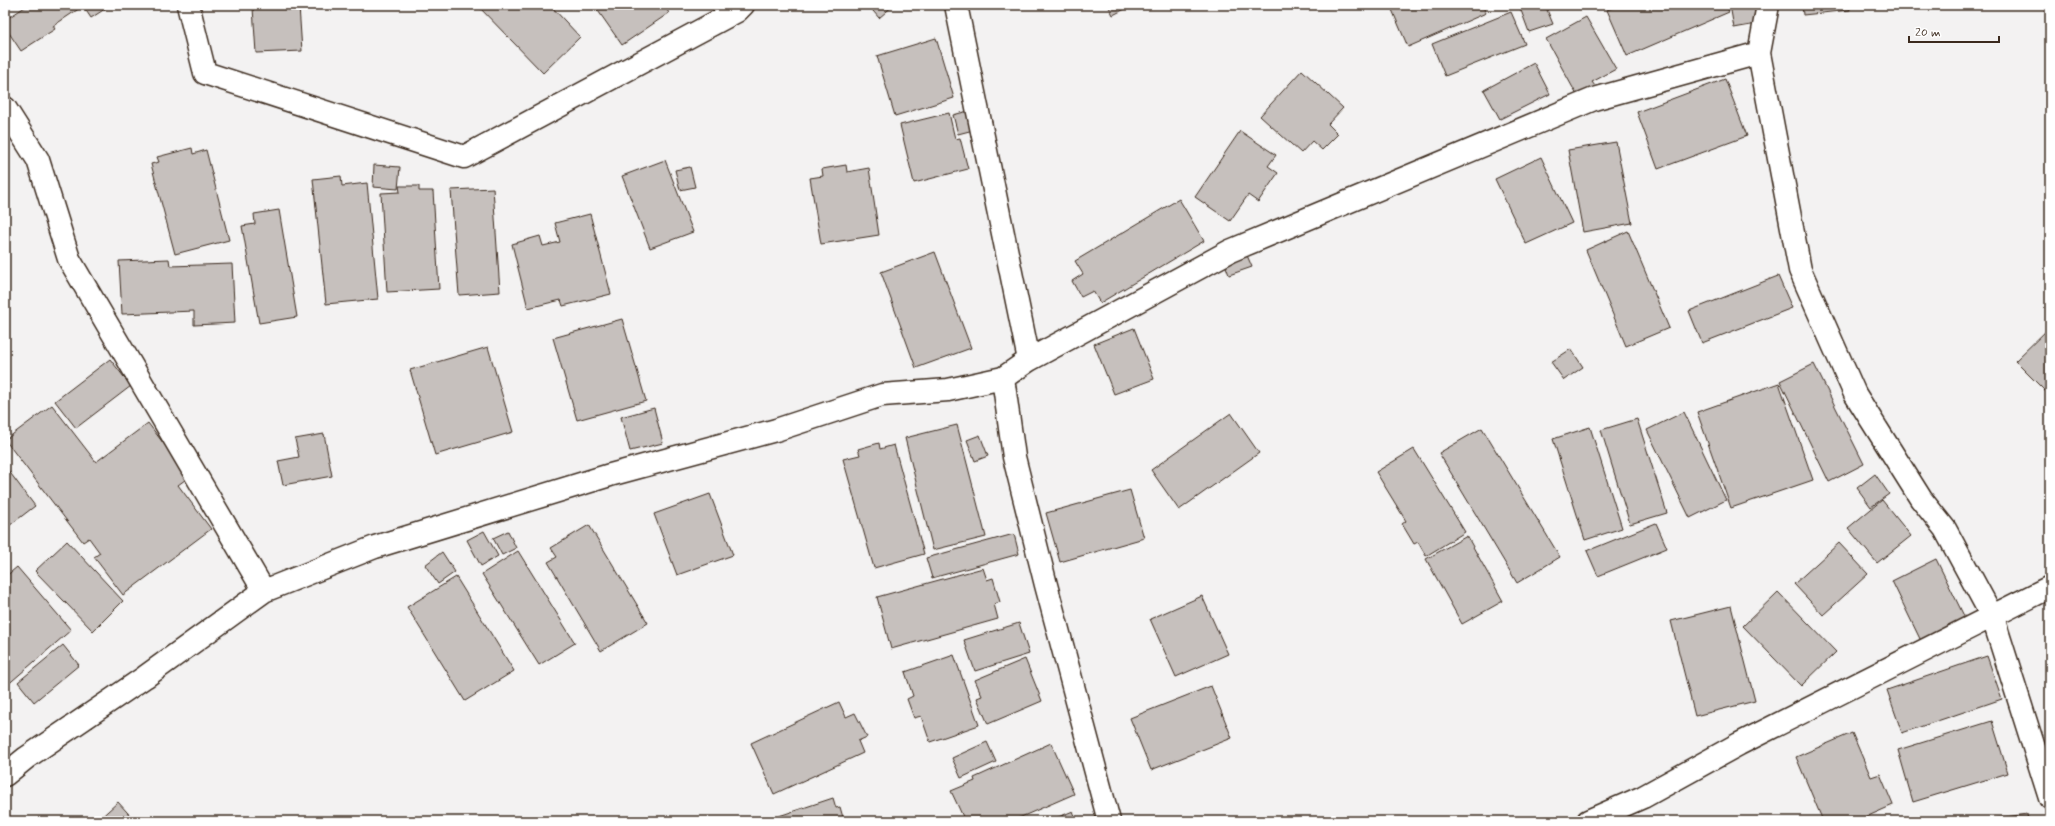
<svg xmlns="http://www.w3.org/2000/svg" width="2055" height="826" viewBox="0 0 2055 826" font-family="Mynerve,sans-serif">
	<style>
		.building { fill: #c6c0bd; stroke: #3b2a1e }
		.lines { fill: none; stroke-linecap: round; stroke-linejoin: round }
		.street-casing { stroke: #3b2a1e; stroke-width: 25 }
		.street { stroke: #fff; stroke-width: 22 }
	</style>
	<rect width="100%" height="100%" fill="#f3f2f2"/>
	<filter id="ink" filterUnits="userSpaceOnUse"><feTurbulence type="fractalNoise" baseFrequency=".025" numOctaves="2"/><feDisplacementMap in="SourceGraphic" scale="8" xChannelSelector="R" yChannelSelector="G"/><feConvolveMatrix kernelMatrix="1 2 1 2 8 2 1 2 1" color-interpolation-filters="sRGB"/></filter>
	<g filter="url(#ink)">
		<path class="building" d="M28,5h83l-20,13 -8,-12 -30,20 2,3 -34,22 -16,-24v-7z
			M477,5h73l30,32 -37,36z
			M594,5h70l5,8 -47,32z
			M868,5h26l-15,13z
			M1108,5h25l-20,10z
			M1390,5h92l4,8 -78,34z
			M1519,5h26l8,19 -24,8z
			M1619,5h107l3,7 -102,44 -20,-46z
			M1730,5h28l4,18 -28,5z
			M1802,5h47l1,5 -47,5z
			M299,6l3,45 -46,2 -3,-45z
			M1511,12l14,32 -80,32 -13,-32z
			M1586,17l30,52 -24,13 3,4 -17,11 -32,-58z
			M936,38l18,60 -59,18 -18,-60z
			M1534,63l16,31 -50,25 -16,-29z
			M1302,70l41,38 -15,16 10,10 -16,16 -10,-9 -11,12 -41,-37z
			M1725,79l22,57 -89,33 -21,-57z
			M972,110l5,19 -19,5 -5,-19z
			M949,113l6,26 5,-1 8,31 -54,14 -14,-58z
			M1240,131l36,24 -8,11 10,7 -20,29 -10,-7 -18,26 -35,-24z
			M1616,142l16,81 -49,9 -15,-82z
			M192,148l1,6 13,-4 23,90 -54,14 -24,-90 8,-2 -2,-5z
			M1541,157l31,66 -46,21 -31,-65z
			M665,160l28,72 -43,16 -28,-72z
			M374,165l26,2 -2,22 -25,-2z
			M846,165l1,7 22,-4 10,67 -58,9 -11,-66 13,-2 -1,-7z
			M690,167l5,20 -15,3 -5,-20z
			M341,176l1,10 25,-3 11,116 -52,5 -13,-125z
			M399,186h20v5h14l6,98 -52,3 -6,-99 19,-1z
			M493,188l7,104 -41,3 -8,-105z
			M1179,199l25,42 -104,62 -7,-12 -12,6 -9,-16 11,-7 -8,-13z
			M279,210l18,107 -38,6 -17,-97 13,-2 -1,-10z
			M590,214l21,80 -48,12 -2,-6 -33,8 -16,-64 28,-8 3,10 17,-4 -5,-19z
			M1628,231l41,97 -43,18 -40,-96z
			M935,252l36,96 -55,20 -35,-96z
			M1246,253l6,14 -23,8 -5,-14z
			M169,259l1,7 62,-2 3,59 -41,2v-14l-72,3 -3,-53z
			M1778,276l14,32 -90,35 -13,-32z
			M622,319l24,82 -69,19 -24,-82z
			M2050,327v69l-35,-35z
			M1134,328l20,51 -40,15 -20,-50z
			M488,347l25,85 -78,23 -25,-85z
			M1571,349l12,18 -19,13 -13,-18z
			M110,359l21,27 -55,42 -21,-27z
			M1814,364l50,100 -35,18 -49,-101z
			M1779,383l34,97 -82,28 -34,-96z
			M52,405l44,57 52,-39 41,54 -11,8 33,44 -88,66 -29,-38 6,-4 -11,-15 -6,4 -78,-102z
			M654,408l9,35 -33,8 -9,-34z
			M1684,412l42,88 -36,18 -43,-88z
			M1231,413l28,40 -80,57 -28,-40z
			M1637,419l30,94 -37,11 -29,-94z
			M957,425l29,112 -53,13 -28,-112z
			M1590,427l32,101 -37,12 -32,-101z
			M1482,428l78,129 -43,26 -78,-130z
			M324,434l8,42 -49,9 -5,-24 21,-4 -4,-18z
			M980,435l8,21 -13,5 -8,-21z
			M879,443l1,6 14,-4 30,109 -50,14 -31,-109 17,-4 -2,-6z
			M1414,449l51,83 -39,24 -8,-14 -4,2 -12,-20 4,-3 -30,-49z
			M5,466l30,40 -30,23z
			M1875,474l14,20 -18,13 -14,-19z
			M1130,490l14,48 -84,24 -14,-49z
			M710,494l23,61 -56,20 -23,-61z
			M1882,500l29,36 -34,27 -29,-35z
			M1656,523l11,25 -69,28 -11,-25z
			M589,525l59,98 -47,28 -53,-89 9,-5 -6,-9z
			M484,531l14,25 -17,10 -14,-26z
			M508,531l8,17 -14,7 -9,-17z
			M1014,534l5,20 -87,24 -6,-20z
			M1467,536l36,65 -41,23 -36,-65z
			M67,541l56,60 -30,30 -58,-60z
			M1839,543l29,31 -45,41 -29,-31z
			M518,551l57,92 -36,22 -57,-91z
			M442,552l13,20 -17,12 -13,-19z
			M1936,559l30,61 -45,21 -29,-60z
			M17,567l54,63 -66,57v-110z
			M983,568l4,12 6,-2 7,24 -6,2 4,15 -107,30 -14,-52z
			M456,577l58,94 -49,30 -58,-94z
			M1778,592l58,60 -35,34 -58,-60z
			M1202,596l26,58 -52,23 -26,-58z
			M1731,606l24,95 -60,15 -24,-95z
			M1019,623l10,31 -54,17 -11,-31z
			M63,645l16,20 -45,37 -16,-20z
			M954,655l25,70 -49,17 -9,-26 -7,2 -7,-19 6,-3 -8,-24z
			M1987,656l15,43 -100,34 -15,-43z
			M1025,659l17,42 -54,23 -11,-26 5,-2 -7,-16z
			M1211,686l21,52 -81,32 -21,-52z
			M839,702l7,15 9,-4 12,24 -9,4 5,12 -89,41 -23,-51z
			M1992,721l16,52 -95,29 -15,-52z
			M1852,733l19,44 9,-3 13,31 -36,16h-34l-27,-64z
			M987,742l9,20 -35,16 -9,-20z
			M1051,743l23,51 -62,27h-47l-14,-30 24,-10 -1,-3z
			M833,798l3,10 4,-1 4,14h-73l-1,-2z
			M118,802l17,19h-38z
			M1073,811l4,10h-28z
			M2027,814l1,7h-53z"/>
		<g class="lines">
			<defs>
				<path id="street" d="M188,5l17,68 259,84 273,-146 6,-6
					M956,5l73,355
					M1759,53l41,217 55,124 66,105 24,30 48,89 57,180
					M5,108l33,52 31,99 195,332
					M1003,378l26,-18 201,-109 364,-152 165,-46 9,-48
					M5,775l21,-17 119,-81 119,-86 111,-44 235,-72 166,-45 106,-35 66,-5 55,-12 11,79 32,128 63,236
					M1588,821l55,-24 96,-53 311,-157"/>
			</defs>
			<use href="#street" class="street-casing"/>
			<use href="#street" class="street"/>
		</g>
	</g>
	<rect width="2055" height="826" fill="none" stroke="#fff" stroke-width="20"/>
	<rect x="10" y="10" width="2035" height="806" fill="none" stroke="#3b2a1e" stroke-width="1.5" filter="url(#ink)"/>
	<path d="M1909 36v6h90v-6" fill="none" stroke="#3b2a1e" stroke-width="2"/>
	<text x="1915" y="36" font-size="12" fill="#3b2a1e" stroke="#ffffff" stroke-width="3" paint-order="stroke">20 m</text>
</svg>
